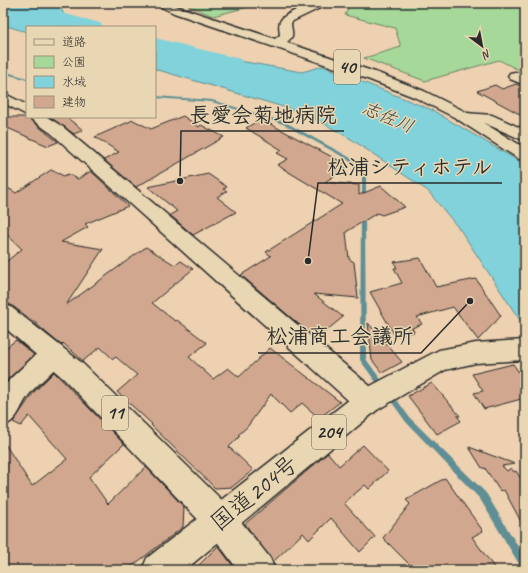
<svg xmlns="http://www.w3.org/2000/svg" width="528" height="573" viewBox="0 0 528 573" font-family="Caveat,'Klee One',sans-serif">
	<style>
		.green { fill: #a6d89a; stroke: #688262 }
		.water { fill: #81d2da; stroke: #5f8f94 }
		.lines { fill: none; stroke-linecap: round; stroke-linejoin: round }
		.stream { fill: #5f8f94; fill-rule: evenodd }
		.river { fill: #81d2da; fill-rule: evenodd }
		.building { fill: #d1a88f; stroke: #2b2b2b }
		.minor-casing { stroke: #2b2b2b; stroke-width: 3 }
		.major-casing { stroke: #2b2b2b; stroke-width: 3 }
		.highway-casing { stroke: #2b2b2b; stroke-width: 3 }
		.minor { fill: #e9d7b4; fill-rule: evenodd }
		.major { fill: #e9d7b4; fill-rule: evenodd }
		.highway { fill: #e9d7b4; fill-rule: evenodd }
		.labels { text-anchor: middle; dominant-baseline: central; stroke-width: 3; stroke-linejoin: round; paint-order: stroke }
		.far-water-label { font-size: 18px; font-style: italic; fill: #384445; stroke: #e9d7b4 }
		.shield { fill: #e9d7b4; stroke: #645f54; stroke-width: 1 }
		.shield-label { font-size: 19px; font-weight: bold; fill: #2b2b2b }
		.near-street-label { font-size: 24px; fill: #2b2b2b; stroke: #e9d7b4 }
		.leader { fill: none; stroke: #2b2b2b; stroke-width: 1.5 }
		.callout-dot { fill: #2b2b2b; stroke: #e9d7b4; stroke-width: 1.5 }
		.callout-label { font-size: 21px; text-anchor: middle; font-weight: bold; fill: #2b2b2b; stroke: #e9d7b4; stroke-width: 3; stroke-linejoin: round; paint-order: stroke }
	</style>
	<rect width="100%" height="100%" fill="#edd1b0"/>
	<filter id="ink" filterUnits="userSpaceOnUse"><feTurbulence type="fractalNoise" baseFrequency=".025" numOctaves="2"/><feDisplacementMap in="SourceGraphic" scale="8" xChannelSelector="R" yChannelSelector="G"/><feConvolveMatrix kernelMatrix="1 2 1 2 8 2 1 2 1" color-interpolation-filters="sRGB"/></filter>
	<g filter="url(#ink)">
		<path class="green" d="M182,3h82l-51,13z
			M351,3h174v70l-26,-13 -74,21 -61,-23 37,-11 -6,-19 -50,-13z"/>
		<path class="water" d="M3,3h43l15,5 6,14 12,5h-52v5l-24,-7z
			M155,46l147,26 21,-6 109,44 88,52 5,4v162l-64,-97 -33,-40 -77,-52 -44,-25 -152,-45z"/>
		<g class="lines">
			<path class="stream" d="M3,71l24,7v2l-24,-7z
				M155,96l57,4 73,22 64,35 17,15v28l-2,1 -2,-1v-27l-15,-14 -64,-35 -71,-22 -57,-4z
				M363,212l2,2 1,145 19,26 1,2 -1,2 -2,1 -2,-1 -21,-29 1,-146z
				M390,392l2,1 18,25 76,75 39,65v12l-3,-1 -42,-70 -74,-77 -18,-25 -1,-2 1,-2z"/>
			<path class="river" d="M8,3h22l16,6 54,14 3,4h-29l-40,-10 -24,-11z
				M155,38l85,21 3,4 -3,4 -7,2 -78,-20z"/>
		</g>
		<path class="building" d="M516,84l9,4v29l-48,-26 18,-6 7,4z
			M183,116l16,11 2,-2 23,12 -88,50 -32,-27 15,-8 -24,-15 38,-17 18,9z
			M3,117h24l31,25 -10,4 -45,-20z
			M50,117h16l17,13 -9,4z
			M261,119l88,47 -24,16 34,3v10l22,-9 24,21 -23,8 -5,-2 -31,19 3,27 5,3 4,36 -44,-4 29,23 -27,22 -75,-64 30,-19 -5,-4 76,-48 -65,-39 11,-6 -11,-6 5,-3 -36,-22z
			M51,170l13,6 4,-2 10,5 13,-8 37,35 -43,18 3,3 -27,15 42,7 -37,56 80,-58 29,18 6,-4 12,8 -41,34 23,18 2,-1 30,23 -18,14 24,22 15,-11 11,9 31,-29 70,54 -21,16 -17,-15 -12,10 -19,-19 -24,33 -9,8 2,1 -11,11 24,23 -21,17 -17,1 -64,-63 1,-1 -35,-32 20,-17 -21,-18 -3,2 -13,-12 -17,14 -20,-18 -2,2 -25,-21h1l-34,-25v-35l19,-15 -19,-18v-46l13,8z
			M208,174l19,13 -4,2 4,2 -10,6 19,15 -43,23 -23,-20 7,-4 -29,-24z
			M420,258l16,29 40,-8 25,37 -23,24 -25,-33 -36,10 5,7 -10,4 2,4 -19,4 -25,-44 32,-9 -8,-15h3l-3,-6z
			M368,323l34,39 -20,11 -10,-13z
			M16,340l18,15 -25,23 -6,8v-36z
			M513,364l12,17v17l-41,11 -10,-16 9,-2 -11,-17z
			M54,372l70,72 -35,33 19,27 38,-37 38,40 -1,20 -56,43h-124v-129l29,45 35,-27 -38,-43 -8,10 -8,-4 21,-30z
			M432,383l28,33h-3l4,5 -24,13 -29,-38z
			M363,445l25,26 -19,18 -4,-4 -21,18 31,34 -15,15 -29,-34 -22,22 -6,-7 -30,29 -28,-38 83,-71 11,13z
			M469,447l46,17 -13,2 5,5 4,-3 3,4 2,-1 9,14v44l-21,-39 -4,1 -15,-23h-3z
			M445,478l38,53 -11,6 24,33h-81l-32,-32 27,-34 -4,-4z
			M218,546l18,24h-42z"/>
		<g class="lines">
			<defs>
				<path id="minor" d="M314,3h12l-6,5 -27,13 -2,2c0,4 2,10 1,13 -3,7 -14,11 -20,10l-2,-3 10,-8c0,-4 -2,-10 0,-13 3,-9 26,-15 34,-19z
					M515,72l10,4v9l-15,-6 -2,-3 2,-3z
					M3,93l24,12v10l-24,-12z
					M466,113l26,2 33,15v11l-41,-18 -23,-2 -3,-3 3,-3z
					M28,117h19l16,10 314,265 4,9 -4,9 -9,3 -9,-3 -308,-277z
					M53,344l9,3 3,7c-8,17 -26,27 -37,42 -9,12 -9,24 -25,30v-37l7,-10 34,-32z
					M220,504l11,5 39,49 5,12h-37l-29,-39 -5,-11 5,-11z"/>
				<path id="major" d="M153,3h14l208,69 49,19 40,20 61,37v12l-6,-1 -65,-42 -40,-20 -49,-19 -191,-65z
					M3,304l8,3 71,56 149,146 5,11 -5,11 -11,5 -11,-5 -145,-152 -61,-53z"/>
				<path id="highway" d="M525,340v20l-49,3 -31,7 -68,40 -192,160h-43l5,-12 212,-166 80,-42 37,-7z"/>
			</defs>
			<use href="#minor" class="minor-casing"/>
			<use href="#major" class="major-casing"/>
			<use href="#highway" class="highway-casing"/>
			<use href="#minor" class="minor"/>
			<use href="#major" class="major"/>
			<use href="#highway" class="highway"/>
		</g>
	</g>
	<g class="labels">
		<g class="far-water-label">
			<text transform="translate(388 117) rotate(23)">志佐川</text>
		</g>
		<g class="shield">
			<rect x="334" y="50" width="26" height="34" rx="3"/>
			<rect x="102" y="396" width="26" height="34" rx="3"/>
			<rect x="312" y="415" width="34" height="34" rx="3"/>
		</g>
		<g class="shield-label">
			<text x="347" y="67">40</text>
			<text x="115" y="413">11</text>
			<text x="329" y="432">204</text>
		</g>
		<g class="near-street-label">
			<text transform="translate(254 493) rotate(-39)">国道204号</text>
		</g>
	</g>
	<path class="leader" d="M180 181L181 131H344M308 261L318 183H502M470 301L421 353H258"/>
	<g class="callout-dot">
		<circle cx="180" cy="181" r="4"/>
		<circle cx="308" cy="261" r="4"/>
		<circle cx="470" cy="301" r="4"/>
	</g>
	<g class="callout-label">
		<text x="263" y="122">長愛会菊地病院</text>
		<text x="410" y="174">松浦シティホテル</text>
		<text x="340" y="343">松浦商工会議所</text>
	</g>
	<rect width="528" height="573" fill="none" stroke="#e9d7b4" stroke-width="16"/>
	<rect x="8" y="8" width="512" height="557" fill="none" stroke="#2b2b2b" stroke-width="1.5" filter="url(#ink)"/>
	<rect x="26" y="26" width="130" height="92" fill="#e9d7b4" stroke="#9d927d"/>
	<rect x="34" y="39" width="20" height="6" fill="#e9d7b4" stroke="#9d927d"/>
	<text x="62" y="46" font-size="12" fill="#2b2b2b">道路</text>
	<rect x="34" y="56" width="20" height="12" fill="#a6d89a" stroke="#9d927d"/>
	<text x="62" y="66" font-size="12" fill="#2b2b2b">公園</text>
	<rect x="34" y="76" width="20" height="12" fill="#81d2da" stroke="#9d927d"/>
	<text x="62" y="86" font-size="12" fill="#2b2b2b">水域</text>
	<rect x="34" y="96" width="20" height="12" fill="#d1a88f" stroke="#9d927d"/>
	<text x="62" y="106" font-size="12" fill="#2b2b2b">建物</text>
	<g transform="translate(482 46) rotate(148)" stroke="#e9d7b4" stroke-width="3" paint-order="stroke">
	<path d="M0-3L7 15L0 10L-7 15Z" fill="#2b2b2b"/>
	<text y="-6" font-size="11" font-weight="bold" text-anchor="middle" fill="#2b2b2b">N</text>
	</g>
</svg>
